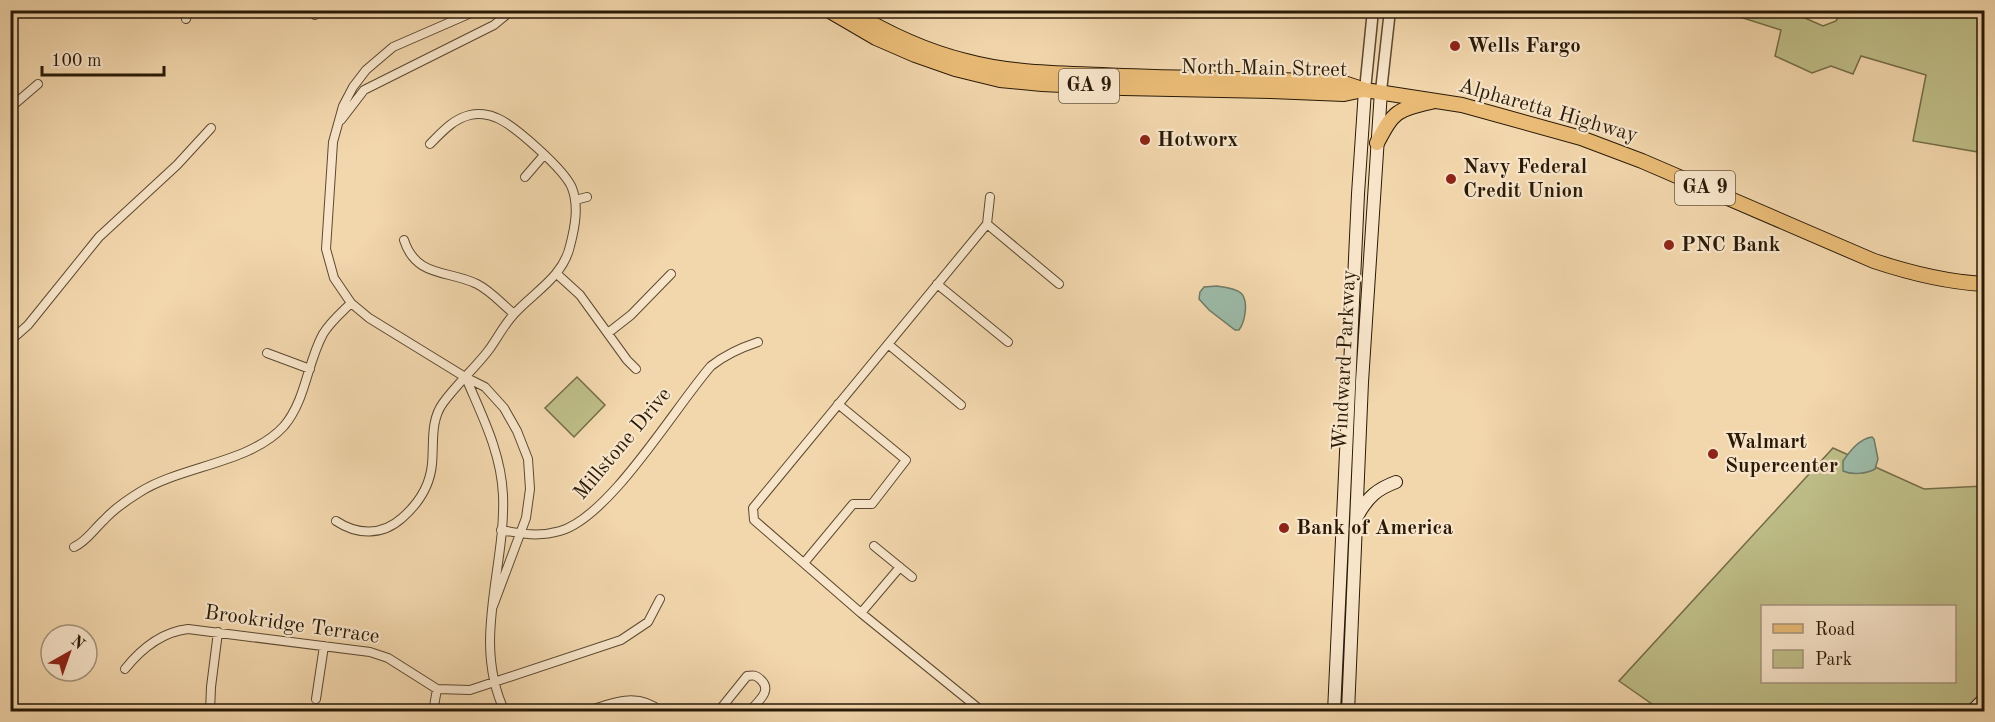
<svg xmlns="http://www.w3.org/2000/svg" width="1995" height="722" viewBox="0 0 1995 722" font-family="'Old Standard TT',serif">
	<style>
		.green { fill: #bebd87; stroke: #746c47; stroke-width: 1.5; fill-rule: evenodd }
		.water { fill: #9cb9a6; stroke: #6e7966; stroke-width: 1.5 }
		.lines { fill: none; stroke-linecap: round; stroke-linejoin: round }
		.minor-casing { stroke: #5b4930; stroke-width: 10 }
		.tertiary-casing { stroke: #5b4930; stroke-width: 13 }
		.secondary-casing { stroke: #291a07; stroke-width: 14 }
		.primary-casing { stroke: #291a07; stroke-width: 16 }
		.minor { stroke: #f7e4c9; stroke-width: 8 }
		.tertiary { stroke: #f7e4c9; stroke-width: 10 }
		.secondary { stroke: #f7e4c9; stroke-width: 12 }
		.primary { stroke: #e9bb76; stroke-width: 14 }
		.poi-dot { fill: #8f2418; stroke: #f7e4c9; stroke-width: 2 }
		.labels { text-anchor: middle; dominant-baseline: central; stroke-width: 4.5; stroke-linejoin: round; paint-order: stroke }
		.shield { fill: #f7e4c9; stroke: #675741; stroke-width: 1.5 }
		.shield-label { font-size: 20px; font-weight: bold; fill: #291a07 }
		.poi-label { font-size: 21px; font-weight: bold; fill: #291a07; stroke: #f7e4c9; text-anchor: start }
		.street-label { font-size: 21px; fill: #291a07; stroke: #f7e4c9 }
	</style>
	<rect width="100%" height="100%" fill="#f2d6ac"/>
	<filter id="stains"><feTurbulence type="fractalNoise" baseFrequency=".00333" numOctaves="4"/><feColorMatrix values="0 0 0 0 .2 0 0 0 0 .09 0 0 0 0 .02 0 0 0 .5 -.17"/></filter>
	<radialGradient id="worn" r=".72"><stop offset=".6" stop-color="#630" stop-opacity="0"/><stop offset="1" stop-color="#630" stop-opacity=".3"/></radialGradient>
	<path class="green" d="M1718,10l71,1 34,15 13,-5 6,-10h142v142l-71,-12 13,-66 -65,-19 -8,18 -22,-8 -19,7 -37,-17 6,-26z
		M577,377l28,28 -31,32 -29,-29z
		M1833,448l91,41 60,-3v208l-18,17h-304l-43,-30zM1762,606h192v76h-192z"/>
	<path class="water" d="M1217,286c8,1 18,2 24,7 8,8 4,29 -2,37h-4l-26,-20 -10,-11 1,-7 4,-5z
		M1872,437l2,2 4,20 -3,10c-9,5 -23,6 -32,2v-10c7,-10 16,-22 29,-24z"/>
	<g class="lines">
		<defs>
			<path id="minor" d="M478,10l-85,37 -27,23 -13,17 -10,19 -10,36 -7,107 8,29 17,25 18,15 96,59 20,10 19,21 13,23 11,28 2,30 -4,29 -33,88
				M315,15l4,-5
				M186,19l3,-9
				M10,108l28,-24
				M341,120l23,-30 130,-65 18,-15
				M525,177l19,-22
				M575,200l12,-3
				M987,224l72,60
				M404,240c12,38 45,30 73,44 14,7 25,20 37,30
				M557,274l23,21 47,65 9,9
				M937,284l71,58
				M608,333l23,-18 40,-41
				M10,341l18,-16 71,-88 78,-72 34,-37
				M888,344l73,61
				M267,353l43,16
				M466,378c16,38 35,74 37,117 3,74 -32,146 2,217
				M336,521c21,14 46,15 66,-3 16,-14 28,-32 30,-54 2,-21 -2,-43 11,-61 13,-18 31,-34 45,-52 9,-12 15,-25 26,-37 20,-22 49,-37 56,-68 5,-19 9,-40 2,-58 -7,-18 -58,-63 -75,-70 -8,-4 -19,-5 -27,-3 -17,4 -28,17 -40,29
				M501,530c21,4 38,7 59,1 50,-14 115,-124 151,-165 15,-12 29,-18 47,-24
				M874,546l38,31
				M74,547c13,-6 19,-17 30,-27 10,-11 23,-20 36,-28 41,-26 111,-29 144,-66 22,-26 23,-63 39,-92 7,-12 18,-21 28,-31
				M804,563l49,-59h19l34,-44 -68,-56
				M861,613l39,-46
				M125,669c16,-20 37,-37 63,-40l182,23 18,6 49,31 33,1 151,-50 27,-18 12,-23
				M316,699l8,-53
				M210,712l1,-25 7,-55
				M433,712l4,-23
				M585,712c27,-9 52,-21 77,0
				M718,712l29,-36c7,-1 9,-1 14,4 12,11 -4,22 -12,32
				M983,712l-122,-99 -107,-93 -1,-12 234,-284 3,-27"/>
			<path id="tertiary" d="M1365,90l8,-80
				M1381,91l9,-81"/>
			<path id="secondary" d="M1358,515c10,-18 19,-26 38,-33
				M1334,712l24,-518 7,-104
				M1348,712l14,-330 19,-291
				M1971,712l13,-13"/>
			<path id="primary" d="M828,10l48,28 39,17 40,14 45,11 42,4 81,4 148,3 73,3 19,-4
				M849,10c36,22 76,41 117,51 44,12 90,12 136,14 80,4 161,3 242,8l21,7 97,15 119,33 61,23 232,100c36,12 72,21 110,23
				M1377,143c17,-32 19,-33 54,-41"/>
		</defs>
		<use href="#minor" class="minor-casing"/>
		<use href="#tertiary" class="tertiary-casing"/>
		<use href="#secondary" class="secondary-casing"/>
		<use href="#primary" class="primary-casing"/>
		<use href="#minor" class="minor"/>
		<use href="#tertiary" class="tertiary"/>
		<use href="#secondary" class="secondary"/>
		<use href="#primary" class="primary"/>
	</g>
	<g class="poi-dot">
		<circle cx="1455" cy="46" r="6"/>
		<circle cx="1145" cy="140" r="6"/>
		<circle cx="1451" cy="179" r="6"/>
		<circle cx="1669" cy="245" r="6"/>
		<circle cx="1713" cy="454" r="6"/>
		<circle cx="1284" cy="528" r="6"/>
	</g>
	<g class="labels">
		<g class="shield">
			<rect x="1059" y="69" width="60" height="34" rx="4.5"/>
			<rect x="1675" y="171" width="60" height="34" rx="4.5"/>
		</g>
		<g class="shield-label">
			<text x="1089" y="86">GA 9</text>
			<text x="1705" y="188">GA 9</text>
		</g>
		<g class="poi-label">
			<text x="1467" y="46">Wells Fargo</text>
			<text x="1157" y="140">Hotworx</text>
			<text x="1463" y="167">Navy Federal<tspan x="1463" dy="24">Credit Union</tspan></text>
			<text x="1681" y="245">PNC Bank</text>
			<text x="1725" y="442">Walmart<tspan x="1725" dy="24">Supercenter</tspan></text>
			<text x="1296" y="528">Bank of America</text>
		</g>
		<g class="street-label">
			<text transform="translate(1264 69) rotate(1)">North Main Street</text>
			<text transform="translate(1548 111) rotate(16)">Alpharetta Highway</text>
			<text transform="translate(1345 360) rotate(-87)">Windward Parkway</text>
			<text transform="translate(623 444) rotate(-50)">Millstone Drive</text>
			<text transform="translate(292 625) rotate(8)">Brookridge Terrace</text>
		</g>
	</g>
	<rect width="1995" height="722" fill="none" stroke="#f2d6ac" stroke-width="36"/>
	<rect x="12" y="12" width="1971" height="698" fill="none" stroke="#291a07" stroke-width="3"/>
	<rect x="18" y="18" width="1959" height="686" fill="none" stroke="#291a07" stroke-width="1.5"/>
	<rect x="1761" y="605" width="195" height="78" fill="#f7e4c9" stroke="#a5937b" stroke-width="1.5"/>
	<rect x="1773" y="624" width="30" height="9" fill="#e9bb76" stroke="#a5937b" stroke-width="1.5"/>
	<text x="1815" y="635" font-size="18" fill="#291a07">Road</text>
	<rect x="1773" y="650" width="30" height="18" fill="#bebd87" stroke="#a5937b" stroke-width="1.5"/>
	<text x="1815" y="665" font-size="18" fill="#291a07">Park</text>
	<g transform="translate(69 653) rotate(40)"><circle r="28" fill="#f7e4c9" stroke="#a5937b" stroke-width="1.5"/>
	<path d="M0-4.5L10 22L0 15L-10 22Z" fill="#8f2418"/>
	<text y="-9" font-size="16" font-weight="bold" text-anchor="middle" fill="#291a07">N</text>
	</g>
	<path d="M42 66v9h122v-9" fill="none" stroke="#291a07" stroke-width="3"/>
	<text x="51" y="66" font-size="18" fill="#291a07" stroke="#f7e4c9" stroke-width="4.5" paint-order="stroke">100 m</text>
	<rect width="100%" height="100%" filter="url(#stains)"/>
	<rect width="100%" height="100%" fill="url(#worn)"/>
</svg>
